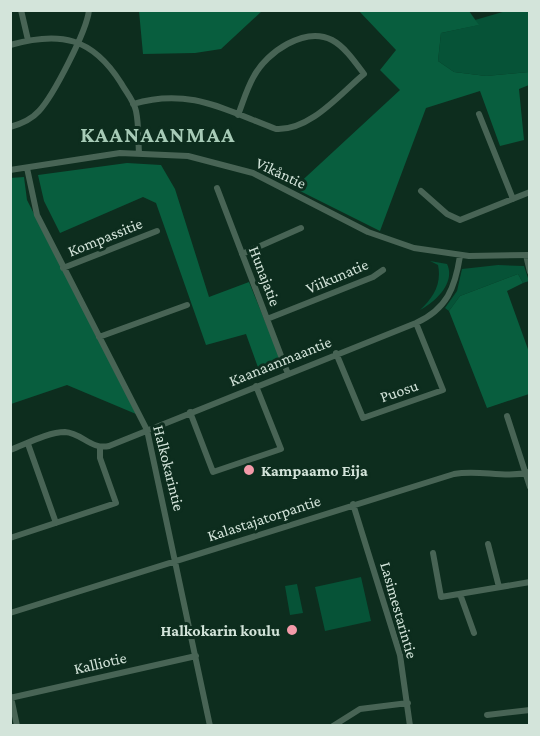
<svg xmlns="http://www.w3.org/2000/svg" width="540" height="736" viewBox="0 0 540 736" font-family="'Crimson Pro',serif">
	<style>
		.green { fill: #065337 }
		.forest { fill: #085e3e }
		.lines { fill: none; stroke-linecap: round; stroke-linejoin: round }
		.minor { stroke: #486455; stroke-width: 6 }
		.poi-dot { fill: #f39aa9; stroke: #0d2d1e; stroke-width: 2 }
		.labels { text-anchor: middle; dominant-baseline: central; stroke-width: 6; stroke-linejoin: round; paint-order: stroke }
		.street-label { font-size: 16px; fill: #d3e4da; stroke: #0d2d1e }
		.poi-label { font-size: 16px; font-weight: bold; fill: #d3e4da; stroke: #0d2d1e; text-anchor: start }
		.district-label { font-size: 22px; font-weight: bold; letter-spacing: 1.5px; fill: #a7cbb7; stroke: #0d2d1e }
	</style>
	<rect width="100%" height="100%" fill="#0d2d1e"/>
	<path class="green" d="M506,11h23v61l-43,4 -32,-4 -16,-11 3,-28 37,-8 -3,-5z
		M430,261l17,3c9,19 -12,38 -27,46 13,-12 22,-26 18,-45z
		M498,265l26,1 5,15 -6,2 -5,-9 -58,22 -11,15 -4,-3 12,-17 5,-22z
		M361,577l10,44 -46,10 -10,-44z
		M297,584l6,29 -13,2 -5,-29z"/>
	<path class="forest" d="M139,11v-1l123,1 -41,38 -26,4 -52,1z
		M359,11h110l10,14 -38,8 -3,28 16,11 32,4 43,-4v13l-10,4 5,51 -24,6 -20,-55 -54,17 -46,123 -86,-43 106,-98 -20,-20 16,-20z
		M127,163l34,2 14,24 34,108 40,-15 33,81 -22,10 -14,-39 -40,11 -50,-142 -13,-6 -83,36 -16,-32 -6,-26z
		M24,177l3,23 109,214 -69,-29 -56,19 -1,-226z
		M518,274l5,9 -16,8 22,61v42l-42,14 -38,-97 11,-15z"/>
	<g class="lines">
		<path class="minor" d="M21,10l7,30
			M10,45c50,-14 82,-8 111,38 5,9 13,18 15,28 3,14 2,28 3,42
			M133,104c56,-17 92,6 143,25 34,2 64,-35 88,-55 -9,-12 -19,-27 -32,-34 -27,-14 -65,12 -78,36 -7,12 -11,26 -16,39
			M479,114l34,85
			M10,127c11,-3 21,-7 29,-16 14,-15 48,-80 50,-101
			M27,168l10,47 110,215 63,296
			M10,170l110,-17 68,3 65,17 115,59 46,16 55,8 61,-1
			M217,188l71,186
			M421,191l26,23 13,6 70,-28
			M242,254l59,-26
			M526,255l4,17
			M63,268l94,-37
			M267,319l106,-42 10,-7
			M99,337l88,-32
			M336,353l27,65 80,-28 -27,-67
			M190,412l23,60 68,-23 -25,-63
			M507,416l23,71
			M28,444l28,79
			M10,450c16,-6 38,-18 55,-18 17,1 26,18 44,14l307,-123c31,-14 39,-35 44,-67
			M353,504l47,151 10,71
			M10,538l106,-35 -16,-45v-10
			M488,544l11,43
			M433,553l8,44 89,-15
			M460,594l14,39
			M10,613l444,-139c26,-5 50,5 76,-2
			M11,697l6,29
			M10,698l186,-42
			M487,715l43,-5
			M333,726l27,-17 48,-6"/>
	</g>
	<g class="poi-dot">
		<circle cx="249" cy="470" r="6"/>
		<circle cx="292" cy="630" r="6"/>
	</g>
	<g class="labels">
		<g class="street-label">
			<text transform="translate(281 173) rotate(25)">Vikåntie</text>
			<text transform="translate(105 237) rotate(-22)">Kompassitie</text>
			<text transform="translate(265 276) rotate(69)">Hunajatie</text>
			<text transform="translate(337 276) rotate(-23)">Viikunatie</text>
			<text transform="translate(280 361) rotate(-22)">Kaanaanmaantie</text>
			<text transform="translate(399 391) rotate(-19)">Puosu</text>
			<text transform="translate(169 468) rotate(76)">Halkokarintie</text>
			<text transform="translate(264 518) rotate(-18)">Kalastajatorpantie</text>
			<text transform="translate(399 610) rotate(74)">Lasimestarintie</text>
			<text transform="translate(100 663) rotate(-13)">Kalliotie</text>
		</g>
		<g class="poi-label">
			<text x="261" y="470">Kampaamo Eija</text>
			<text x="280" y="630" text-anchor="end">Halkokarin koulu</text>
		</g>
		<g class="district-label">
			<text x="158" y="134">KAANAANMAA</text>
		</g>
	</g>
	<rect width="540" height="736" fill="none" stroke="#d3e4da" stroke-width="24"/>
</svg>
